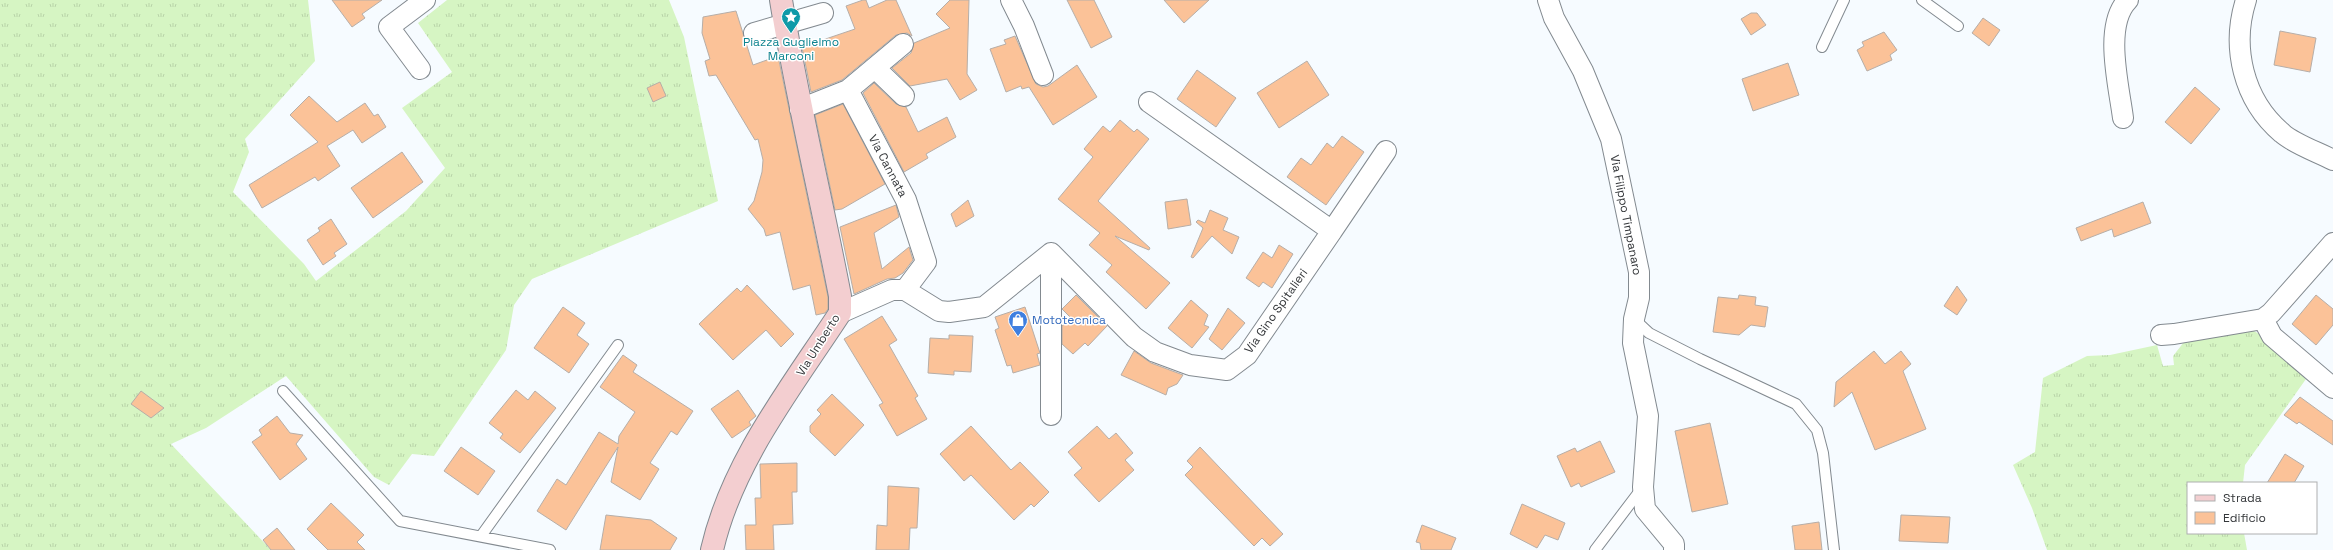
<svg xmlns="http://www.w3.org/2000/svg" width="2333" height="550" viewBox="0 0 2333 550" font-family="'Space Grotesk',sans-serif">
	<style>
		.grass { fill: url(#grass-tufts) }
		.building { fill: #fbc298; stroke: #b6aea8 }
		.lines { fill: none; stroke-linecap: round; stroke-linejoin: round }
		.service-casing { stroke: #838a90; stroke-width: 12 }
		.minor-casing { stroke: #838a90; stroke-width: 22 }
		.secondary-casing { stroke: #838a90; stroke-width: 24 }
		.service { stroke: #fff; stroke-width: 10 }
		.minor { stroke: #fff; stroke-width: 20 }
		.secondary { stroke: #f3ced0; stroke-width: 22 }
		.labels { text-anchor: middle; dominant-baseline: central; stroke-width: 3; stroke-linejoin: round; paint-order: stroke }
		.culture-label { font-size: 12px; fill: #0d838f; stroke: #fff }
		.street-label { font-size: 12px; fill: #34373a; stroke: #fff }
		.shop-label { font-size: 12px; fill: #366cbe; stroke: #fff; text-anchor: start }
	</style>
	<defs>
		<pattern id="grass-tufts" width="24" height="20" patternUnits="userSpaceOnUse"><rect width="24" height="20" fill="#d6f5c3"/><path d="M3 7l-1-3M5 7V3M7 7l1-3M15 17l-1-3M17 17v-4M19 17l1-3" fill="none" stroke="#b8d3a8"/></pattern>
	</defs>
	<rect width="100%" height="100%" fill="#f6fbff"/>
	<path class="grass" d="M0,0h308l7,61 -70,78 4,13 -16,40 71,72 12,17 90,-70 39,-43 -43,-60 50,-36 -34,-49 29,-23h222l15,37 34,164 -186,78 -18,26 -8,45 -72,106 -22,-2 -23,31 -15,-8 -88,-101 -80,52 -35,16 100,106h-271z
		M2252,330l11,6 43,43 -61,86 -2,18h-55v50h56l3,17h-200l-15,-42 -19,-43 22,-13 8,-74 44,-22 23,-1 47,-10 6,21 11,-1 -1,-9 11,-14z"/>
	<path class="building" d="M332,0h50l-20,14 3,4 -13,9z
		M863,0h3l3,8 18,-8h9l16,36 -5,-3 -11,2 -54,45 -31,12 -9,-45 53,-18 -9,-23z
		M950,0h19l-2,74 10,16 -17,10 -13,-21 -37,7 -18,-18 19,-15 3,-10 36,-15 -14,-14z
		M1067,0h27l18,37 -21,11z
		M1164,0h45l-25,23z
		M736,11l17,54 25,-9 50,241v12l-3,4 -9,2 -6,-30 -17,5 -13,-58 -14,4 -2,-7 -16,-20 6,-8 8,-29 1,-12 -5,-21 -3,1 -39,-65 -7,1 -4,-15 5,-2 -8,-26 1,-16z
		M1751,13h6l9,12 -15,10 -10,-16z
		M1983,18l17,12 -11,16 -17,-13z
		M2280,31l36,7 -6,34 -36,-7z
		M1884,32l13,18 -7,5 2,5 -25,11 -10,-21 7,-4 -2,-4z
		M1015,36l21,48 7,3 5,-1 29,-21 20,32 -44,28 -24,-38 -7,2 -1,-3 -15,6 -16,-43 16,-5 -2,-4z
		M1307,61l22,34 -50,33 -22,-35z
		M1788,63l11,32 -46,16 -11,-32z
		M1197,70l39,28 -20,29 -39,-28z
		M660,82l6,14 -13,6 -6,-14z
		M874,83l22,21 10,3 12,25 29,-15 9,20 -30,17 2,4 -24,14 -41,-79z
		M2195,87l25,22 -29,35 -26,-22z
		M309,96l28,26 28,-19 9,13 4,-2 8,13 -24,16 -9,-13 -26,16 13,20 -22,15 -3,-4 -53,31 -13,-23 69,-43 -28,-27z
		M843,104l42,80 -43,25 -7,1 -20,-95z
		M1120,120l14,12 3,-3 12,10 -51,62 52,47 -1,2 -34,-14 55,47 -24,26 -40,-37 6,-7 -23,-20 11,-12 -42,-34 35,-42 -9,-8 19,-23 7,6z
		M1342,136l22,16 -38,53 -39,-28 14,-19 10,7 16,-22 6,5z
		M402,152l21,30 -50,36 -22,-30z
		M1187,199l4,26 -23,4 -3,-27z
		M968,200l6,16 -18,11 -5,-13z
		M2143,202l8,21 -37,14 -2,-8 -31,12 -5,-13z
		M896,205l3,12 -25,16 8,36 27,-22 4,13 -10,13 -8,5 -8,1 -33,15 -14,-67z
		M1210,210l18,8 -5,12 16,7 -7,17 -20,-18 -19,22 -2,-1 12,-29 -7,-6 2,-2 7,3z
		M331,219l16,25 -13,9 2,3 -13,9 -16,-25 13,-9 -2,-3z
		M1279,245l14,9 -21,34 -9,-6 -4,5 -13,-9 17,-26 9,6z
		M747,285l47,49 -13,13 -15,-17 -33,30 -34,-36 38,-36 4,4z
		M1957,286l10,14 -10,15 -13,-9z
		M1076,295l31,31 -19,20 -3,-3 -12,11 -11,-10v-18l9,-8 -9,-9z
		M1739,295l17,2 -1,8 13,2 -3,20 -14,-2 -12,10 -26,-3 5,-35 20,2z
		M2316,295l17,14v16l-17,20 -24,-21z
		M1191,300l17,15 -4,10 5,2 -17,21 -24,-20z
		M563,307l22,16 -8,12 12,9 -20,29 -35,-25z
		M1025,307l15,46 -3,1 3,11 -27,8 -2,-8 -4,1 -12,-36 4,-2 -4,-11z
		M1228,308l17,15 -23,27 -13,-11z
		M882,316l15,24 -8,5 29,51 -3,2 12,21 -30,17 -18,-31 4,-2 -39,-64z
		M949,335l24,1 -2,36 -17,-1v4l-26,-2 2,-35 19,1z
		M1134,351l17,12 32,12 -6,9 -9,4 -2,7 -45,-20z
		M1874,351l11,13 16,-13 10,13 -8,7 23,58 -51,21 -23,-58 -18,15 2,-25z
		M623,355l14,10 -4,7 60,39 -16,24 -6,-4 -21,32 9,6 -19,31 -29,-18 7,-35 -52,83 -29,-19 20,-32 9,6 33,-53 19,12 1,-8 16,-24 -35,-25z
		M516,390l12,10 7,-9 21,17 -36,45 -20,-15 3,-4 -14,-11z
		M738,390l18,26 -7,6 2,3 -19,13 -21,-29z
		M141,391l23,17 -13,10 -20,-14z
		M832,394l32,31 -29,31 -25,-24v-6l11,-12 -4,-4z
		M2300,397l33,24v24l-34,-23 -2,2 -13,-9z
		M277,416l13,17 13,2 -7,9 11,15 -27,21 -28,-38 10,-7 -3,-5z
		M1710,423l18,81 -36,8 -17,-81z
		M971,426l40,44 9,-8 29,30 -15,15 -3,-3 -17,16 -43,-45 -7,6 -24,-27z
		M1097,426l12,13 7,-6 17,20 -8,7 9,10 -35,32 -25,-27 8,-7 -14,-16z
		M1600,441l15,31 -34,15 -2,-4 -8,4 -14,-31 18,-8 2,4z
		M461,447l34,24 -17,24 -34,-24z
		M1200,447l83,87 -13,12 -8,-8 -8,8 -69,-71 8,-8 -6,-6z
		M2285,454l19,12 -10,17h-27z
		M797,463v29h-5l1,32 -20,1 1,25h-28l-1,-25h11l-1,-27h6l-1,-34z
		M888,486l31,2 -2,40h-7l-1,22h-33l1,-25 10,1z
		M331,503l33,32 -7,7 8,8h-37l-21,-21z
		M1522,504l43,19 -7,17 -13,-5 -8,13 -27,-14z
		M606,515l45,5 26,18 -7,12h-70z
		M1901,515l49,2 -2,26 -49,-2z
		M1819,522l3,28h-27l-3,-24z
		M1422,525l34,13 -5,12h-30l-1,-7 -4,-1z
		M277,528l18,22h-24l-8,-10z"/>
	<g class="lines">
		<defs>
			<path id="service" d="M1922,0l36,26
				M1822,47l22,-47
				M1634,319l15,14 51,26 96,45 21,26 6,23 11,97
				M283,391l117,130 150,29
				M481,536l137,-191
				M1595,550l47,-62"/>
			<path id="minor" d="M1011,0l13,26 19,49
				M1548,0l6,18 29,53 28,68 28,133v26l-5,21 -1,24 15,73 -5,71 2,22 29,35v6
				M2246,0c-15,47 -3,100 36,133 12,11 36,19 51,27
				M754,33l69,-20
				M875,68l29,28
				M420,69l-31,-42 36,-27
				M848,90l55,-46
				M800,109l48,-19 58,110 20,62 -21,28
				M2123,118c-4,-32 -20,-93 5,-118
				M1332,231l54,-80
				M840,313l52,-23h13l34,21 10,1 35,-5 67,-54 83,84 21,15 35,13 37,5 20,-15 85,-124 -183,-129
				M2263,319l9,17 61,52
				M2161,335l13,-1 89,-15 8,-6 62,-70
				M1051,415v-162"/>
			<path id="secondary" d="M712,550c20,-88 79,-162 128,-237v-17c-19,-99 -43,-197 -59,-296"/>
		</defs>
		<use href="#service" class="service-casing"/>
		<use href="#minor" class="minor-casing"/>
		<use href="#secondary" class="secondary-casing"/>
		<use href="#service" class="service"/>
		<use href="#minor" class="minor"/>
		<use href="#secondary" class="secondary"/>
	</g>
	<defs>
		<symbol id="sight-pin" viewBox="-11 -11 22 30"><path d="M0 17L-7.5 6A9.5 9.5 0 1 1 7.5 6Z" fill="#0f9aa8" stroke="#fff"/><path d="M0-6L1.8-2.2L6-1.7L2.9 1.2L3.7 5.4L0 3.3L-3.7 5.4L-2.9 1.2L-6-1.7L-1.8-2.2Z" fill="#fff"/></symbol>
		<symbol id="shop-pin" viewBox="-11 -11 22 30"><path d="M0 17L-7.5 6A9.5 9.5 0 1 1 7.5 6Z" fill="#3f7fe0" stroke="#fff"/><path d="M-5-2.5h2.3a2.7 3.5 0 0 1 5.4 0H5L5.5 6h-11ZM-1.5-2.5h3a1.5 2.3 0 0 0-3 0Z" fill="#fff"/></symbol>
	</defs>
	<g fill-rule="evenodd">
		<use href="#sight-pin" x="780" y="6" width="22" height="30"/>
		<use href="#shop-pin" x="1007" y="309" width="22" height="30"/>
	</g>
	<g class="labels">
		<g class="culture-label">
			<text x="791" y="42">Piazza Guglielmo<tspan x="791" dy="14">Marconi</tspan></text>
		</g>
		<g class="street-label">
			<text transform="translate(888 166) rotate(62)">Via Cannata</text>
			<text transform="translate(1626 215) rotate(79)">Via Filippo Timpanaro</text>
			<text transform="translate(1276 311) rotate(-55)">Via Gino Spitalieri</text>
			<text transform="translate(818 345) rotate(-58)">Via Umberto</text>
		</g>
		<g class="shop-label">
			<text x="1032" y="320">Mototecnica</text>
		</g>
	</g>
	<rect x="2187" y="482" width="130" height="52" fill="#ffffff" stroke="#aeafb0"/>
	<rect x="2195" y="495" width="20" height="6" fill="#f3ced0" stroke="#aeafb0"/>
	<text x="2223" y="502" font-size="12" fill="#34373a">Strada</text>
	<rect x="2195" y="512" width="20" height="12" fill="#fbc298" stroke="#aeafb0"/>
	<text x="2223" y="522" font-size="12" fill="#34373a">Edificio</text>
</svg>
